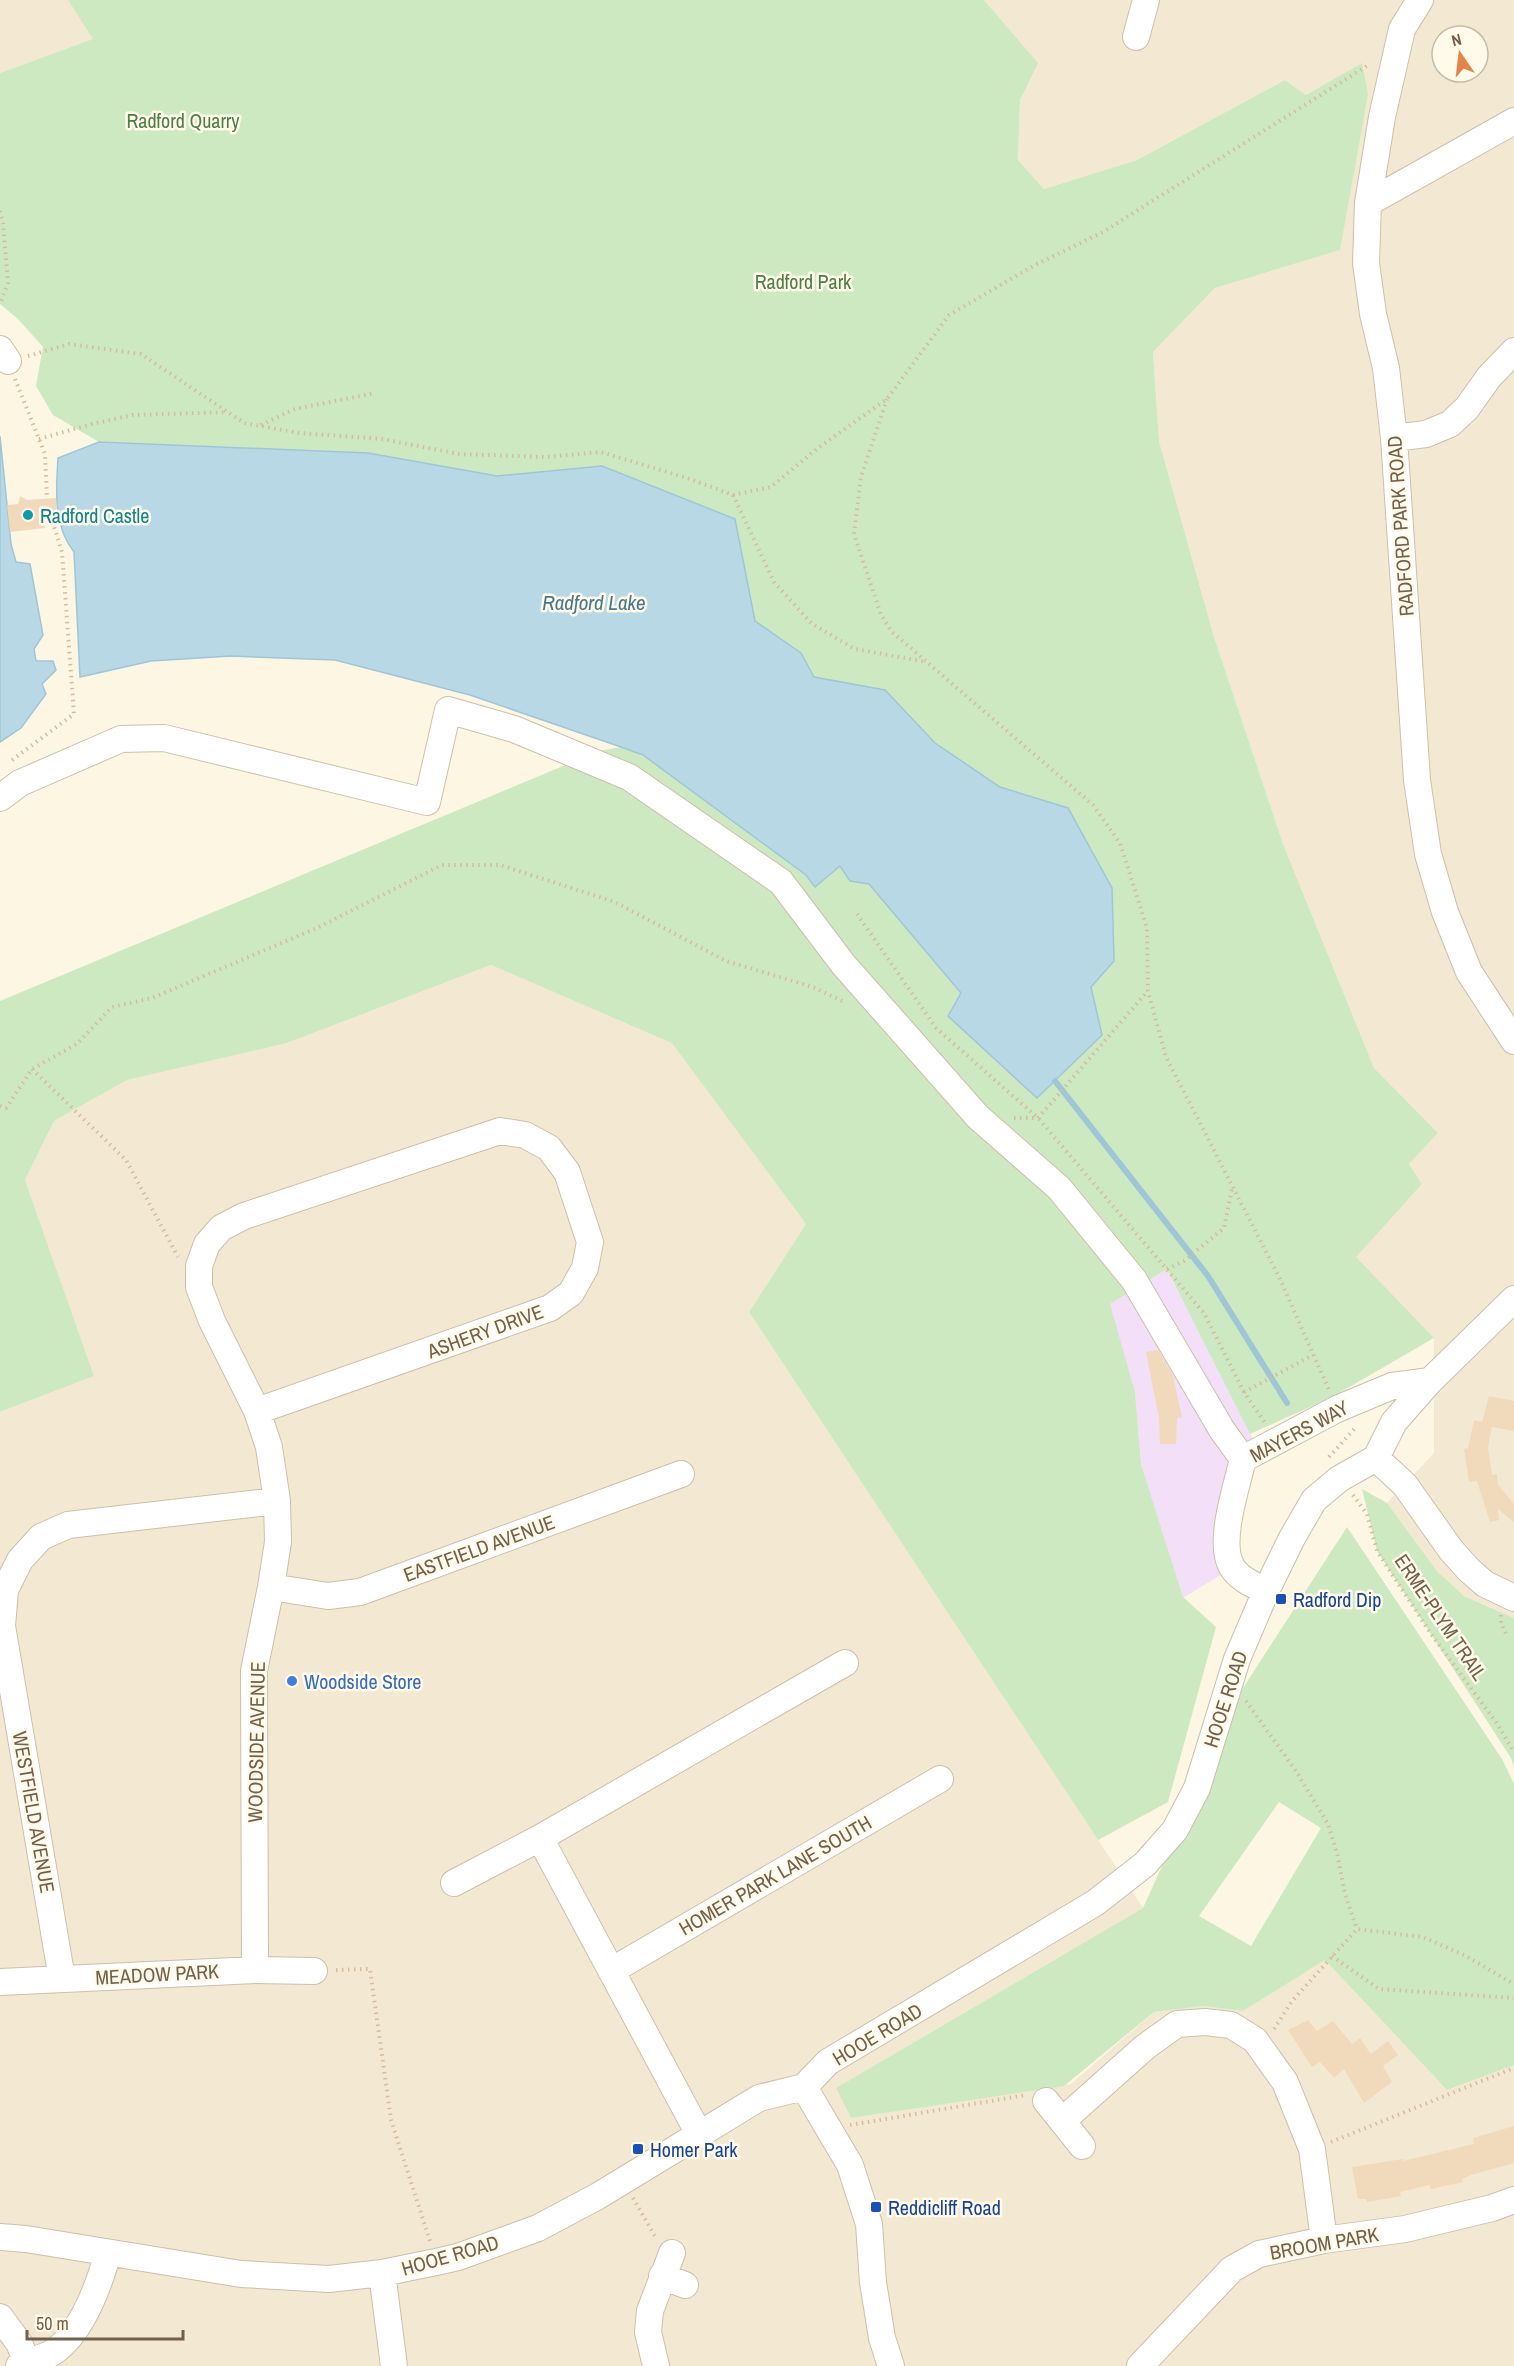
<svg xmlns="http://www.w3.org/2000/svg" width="1514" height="2366" viewBox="0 0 1514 2366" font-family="'Archivo Narrow',sans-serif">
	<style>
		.residential { fill: #f3e9d2; fill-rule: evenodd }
		.education { fill: #f3e0f8 }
		.green { fill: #cce9c2; fill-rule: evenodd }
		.water { fill: #b8d8e5; stroke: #9fc6d7; stroke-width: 1.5 }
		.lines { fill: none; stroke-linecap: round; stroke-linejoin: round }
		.stream { stroke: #9fc6d7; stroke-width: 6 }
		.building { fill: #f1d9bb }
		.minor-casing { stroke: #cdbfaa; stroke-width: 28 }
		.path { stroke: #d6bc9f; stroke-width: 4; stroke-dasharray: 1.5 4.5; stroke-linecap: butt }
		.minor { stroke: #fff; stroke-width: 26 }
		.culture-dot { fill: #0f9aa8; stroke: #fffae9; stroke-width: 2 }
		.transit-dot { fill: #1a4fb4; stroke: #fffae9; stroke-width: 2 }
		.shop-dot { fill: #3f7fe0; stroke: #fffae9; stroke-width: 2 }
		.labels { text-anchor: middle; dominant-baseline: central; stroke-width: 5; stroke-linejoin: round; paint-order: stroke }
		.park-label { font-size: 20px; fill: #4d7f44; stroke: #fffae9 }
		.culture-label { font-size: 20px; fill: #0d838f; stroke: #fffae9; text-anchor: start }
		.street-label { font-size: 20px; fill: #745f4a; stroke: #fffae9 }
		.transit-label { font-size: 20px; fill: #164399; stroke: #fffae9; text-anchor: start }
		.shop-label { font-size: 20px; fill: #366cbe; stroke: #fffae9; text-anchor: start }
		.water-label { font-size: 21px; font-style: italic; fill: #47788e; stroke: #fffae9 }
	</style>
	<rect width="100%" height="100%" fill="#fcf6e3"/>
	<path class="residential" d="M0,0h68l26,39 -94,34z
		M984,0h530v1618l-50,-22 -27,-25 -50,-68 47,-50v-115l-79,-81 67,-73 -13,-20 29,-31 -64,-65 -91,-224 -69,-207 -55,-196 -6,-89 62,-64 125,-38 22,-186 -56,31 -21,-15 -148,80 -93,29 -26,-29 2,-60 17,-37zM1442,36h36v36h-36z
		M491,965l181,77 134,182 -57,88 394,596 -307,180 15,30 220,-34 83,-72 49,-6 40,5 82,-51 122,130 67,-25v301h-1514v-954l94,-36 -69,-196 29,-59 73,-41 160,-37z"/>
	<path class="education" d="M1167,1269l92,182 -16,8 -11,109 -49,30 -42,-134 -6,-72 -26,-88z"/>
	<path class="green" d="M68,0h916l54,63 -18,37 -2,60 26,29 93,-29 148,-80 21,15 56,-32 6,31 -28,156 -125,38 -62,64 6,89 55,196 69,207 91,224 64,65 -29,31 13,20 -66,73 78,81 -102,59 -82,37 -83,-165 -57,35 25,88 6,72 42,133 33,30 -48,175 -70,38 -349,-528 57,-88 -134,-181 -181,-78 -204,78 -160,37 -73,41 -29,59 69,196 -94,36v-411l599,-250 22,-4 22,8 163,120 8,11 26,-20 10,15 19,3 92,109 141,42 -11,-48 23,-27 -2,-72 -44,-80 -68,-21 -65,-44 -50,-53 -71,-13 -13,-24 -46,-32 -9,-48 -144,-107 -105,10 -129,-23 -269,-11 -46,-27 -17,-29 7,-39 -25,-28 -18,-15v-231l93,-34z
		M1362,1489l25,14 50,68 27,25 50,22v149l-3,-9 -134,-207z
		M1347,1527l155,232 12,25v281l-67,25 -122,-130 -82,51 -40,-5 -49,6 -90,74 -213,32 -15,-30 307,-180 100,-220zM1279,1802l42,26 -70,118 -52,-30z"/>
	<path class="water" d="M0,436l11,108 5,18 14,2 13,71 -9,14 2,12h17l3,9 -14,14 4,10 -25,34 -21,14z
		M99,442l269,11 129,23 105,-10 133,53 20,102 46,32 13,24 71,13 50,53 65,44 68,21 44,80 2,73 -23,26 11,48 -65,63 -89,-82 13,-23 -92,-109 -19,-3 -10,-15 -25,21 -9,-12 -163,-120 -22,-8 -151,-52 -135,-35 -104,-4 -80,5 -71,16 -6,-125c-21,-26 -18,-62 -16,-94z"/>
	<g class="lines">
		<path class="stream" d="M1055,1081l153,195 79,127"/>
	</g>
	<path class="building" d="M20,496l7,4 29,-2 1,16 -13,1 1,13 -35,4 -3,-27 11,-1z
		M1158,1350l15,26 9,41 -5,1 -1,26h-16l-1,-26 -13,-66z
		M1489,1396l25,5v30l-22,-4 -4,21 4,27 5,-1 1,11 16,19v18l-16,-13 1,11 -9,2 -13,-41 -8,1 -5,-33 4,-1 6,-28 8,2z
		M1308,2020l9,11 16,-10 19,23 8,-6 11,16 17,-13 10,14 -15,11 9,16 -28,21 -20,-34 -10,9 -14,-16 -8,5 -24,-37z
		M1514,2126v37l-43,12 -9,4 1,3 -32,7 -1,-4 -30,7 1,4 -34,6 -1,-3h-8l-6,-32 51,-8v2l71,-17 -1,-6z"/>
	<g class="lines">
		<defs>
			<path id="minor" d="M1420,0l-18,29 -20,88 -14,86 -2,60 7,51 13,54 8,70 23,342 11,74 17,58 24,60 45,69
				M1136,37l10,-37
				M1368,203l146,-82
				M0,349l8,12
				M1394,438l32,-4 24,-10 17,-16 22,-31 25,-26
				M0,798l20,-15 101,-44 43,-1 263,64 21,-92 66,19 115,48 152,105 62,82 135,153 81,71 75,92 88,150 21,29
				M1376,1458l18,-36 36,-41 84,-82
				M1376,1458l29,27 46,65 18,20 16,14 29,14
				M271,1587l57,9 32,-4 321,-118
				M1266,1591c-12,-6 -27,-12 -34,-24 -15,-24 5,-81 11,-108l94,-50 55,-23 38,-5
				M454,1883l86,-45
				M255,1970l-1,-299 17,-84 7,-45 -1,-41 -8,-54 -12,-36 -45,-90 -13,-34v-21l8,-22 14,-16 23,-12 256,-85 25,4 24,13 18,24 23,70 -5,26 -14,25 -21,15 -293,103
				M611,1971l329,-192
				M62,1979l-60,-353 3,-36 15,-30 21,-23 27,-12 209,-24
				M0,1982l255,-12 59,1
				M804,2087l46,78 19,59 4,58 9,56 9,28
				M1046,2101l36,45
				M1062,2121l83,-74 32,-23 28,-2 26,3 24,15 30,42 27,67 12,91
				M699,2134l-159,-296 305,-175
				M0,2237l26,2 215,35 88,5 53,-6 54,-11 22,-5 80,-29 60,-32 161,-98 45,-11 24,-25 267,-159 50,-39 30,-34 22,-42 40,-129 29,-68 26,-53 22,-38 25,-21 37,-21
				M382,2273l12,93
				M662,2276l23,9
				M0,2317l19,26 8,19
				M19,2366c10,-5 21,-7 31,-12 31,-18 49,-69 58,-101
				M656,2366l-8,-34 2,-21 22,-58
				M1140,2366l92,-97 27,-15 65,-14 81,-11 87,-21 22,-8"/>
		</defs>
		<use href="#minor" class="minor-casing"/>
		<path class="path" d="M0,211l3,12 5,60 -8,21
			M28,356l41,-12 72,10 103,69 55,10 83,6 77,15 87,3 55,-5 86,26 46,17 41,87 38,42 43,25 72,13
			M15,379l30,75 2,45
			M887,399l-26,78 -7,57 27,81 11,17 201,173 27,38 27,85 1,63 18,66 113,220 50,113
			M261,425l34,-16 80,-16
			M39,439l53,-15 41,-9 95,-3
			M733,495l38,-8 47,-39 69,-49 62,-84 86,-50 68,-33 267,-168
			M12,760l62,-46 -12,-162 -12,-38
			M857,914l79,114 102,90 166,195 40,79 21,31
			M32,1069l94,91 52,97
			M0,1106l6,2 26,-39 45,-25 35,-37 40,-9 165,-70 125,-63h58l115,37 111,59 87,26 33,16
			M1014,1118h23
			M1038,1118l109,-126
			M1167,1269l17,-8 40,-33 8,-40
			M1244,1392l69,-37
			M1329,1457l27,-30
			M1353,1495l14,19 10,37 54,83 65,88 18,30
			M1501,1615v8l5,11
			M1246,1701l50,70 32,53 9,29 8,41 12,35
			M1332,1956l47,33 135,9
			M336,1970l34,-1 21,151 39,121
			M1274,2029l18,-28 65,-72 66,8 41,18 50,29
			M850,2125l176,-30
			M1331,2142l183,-74
			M633,2198l23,40"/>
		<use href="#minor" class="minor"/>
	</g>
	<circle class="culture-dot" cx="28" cy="515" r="6"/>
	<g class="transit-dot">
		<rect x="1275" y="1593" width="12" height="12" rx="3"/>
		<rect x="632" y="2143" width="12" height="12" rx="3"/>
		<rect x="870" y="2201" width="12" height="12" rx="3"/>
	</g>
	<circle class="shop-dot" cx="292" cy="1681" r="6"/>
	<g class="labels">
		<g class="park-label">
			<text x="183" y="120">Radford Quarry</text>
			<text x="803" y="281">Radford Park</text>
		</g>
		<g class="culture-label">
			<text x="40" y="515">Radford Castle</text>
		</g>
		<g class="street-label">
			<text transform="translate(1400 526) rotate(-94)">RADFORD PARK ROAD</text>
			<text transform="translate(485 1331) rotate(-20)">ASHERY DRIVE</text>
			<text transform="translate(1299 1431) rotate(-28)">MAYERS WAY</text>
			<text transform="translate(479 1548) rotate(-20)">EASTFIELD AVENUE</text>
			<text transform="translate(1441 1617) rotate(56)">ERME-PLYM TRAIL</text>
			<text transform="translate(1225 1699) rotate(-72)">HOOE ROAD</text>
			<text transform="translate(256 1742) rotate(-89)">WOODSIDE AVENUE</text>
			<text transform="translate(34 1812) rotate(80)">WESTFIELD AVENUE</text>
			<text transform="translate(775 1875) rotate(-30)">HOMER PARK LANE SOUTH</text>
			<text transform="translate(157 1974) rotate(-3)">MEADOW PARK</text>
			<text transform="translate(877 2034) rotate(-31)">HOOE ROAD</text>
			<text transform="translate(1324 2243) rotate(-10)">BROOM PARK</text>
			<text transform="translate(450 2255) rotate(-16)">HOOE ROAD</text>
		</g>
		<g class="transit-label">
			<text x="1293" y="1599">Radford Dip</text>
			<text x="650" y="2149">Homer Park</text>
			<text x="888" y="2207">Reddicliff Road</text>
		</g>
		<g class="shop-label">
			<text x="304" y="1681">Woodside Store</text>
		</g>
		<g class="water-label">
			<text x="594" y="602">Radford Lake</text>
		</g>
	</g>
	<g transform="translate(1460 54) rotate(346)"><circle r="28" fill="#fffae9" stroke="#c7bca9" stroke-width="1.5"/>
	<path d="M0-4.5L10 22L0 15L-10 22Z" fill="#e4834a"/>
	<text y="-9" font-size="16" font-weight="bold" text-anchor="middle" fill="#745f4a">N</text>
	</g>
	<path d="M27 2330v9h156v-9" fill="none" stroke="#745f4a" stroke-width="3"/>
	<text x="36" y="2330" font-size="18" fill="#745f4a" stroke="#fffae9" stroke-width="4.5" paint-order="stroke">50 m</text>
</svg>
